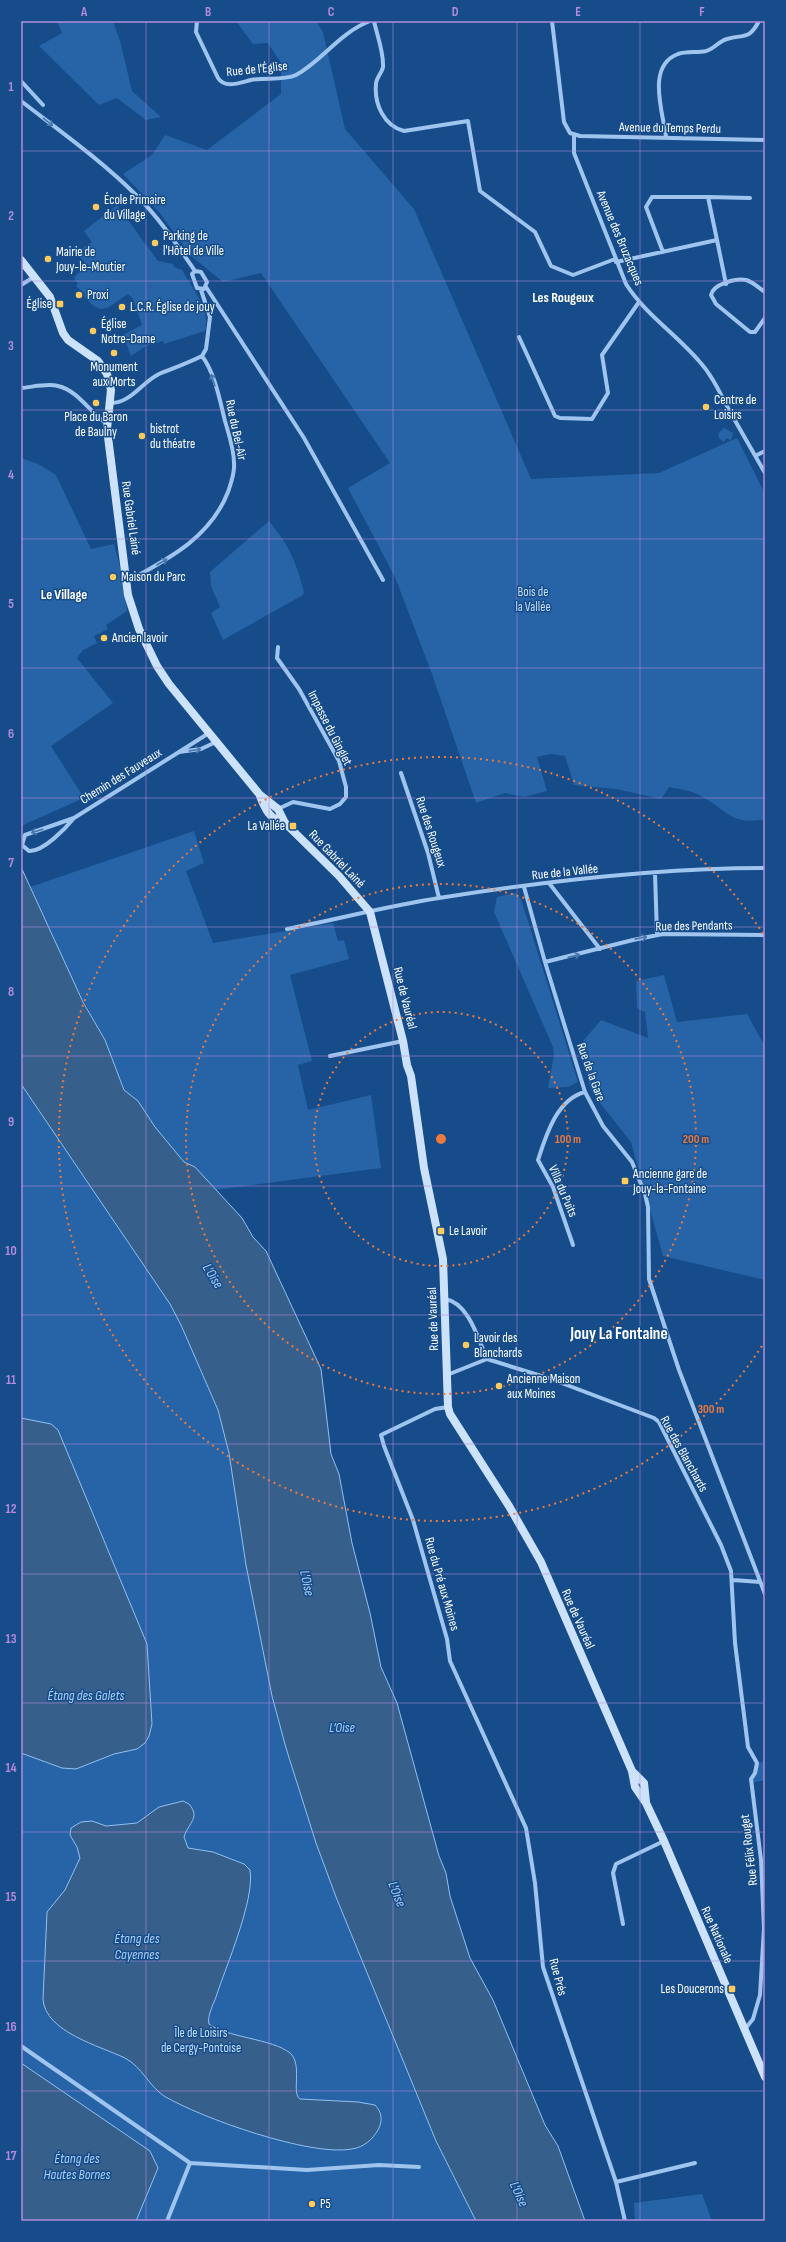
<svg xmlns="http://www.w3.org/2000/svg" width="786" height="2242" viewBox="0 0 786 2242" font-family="'Sofia Sans Condensed',sans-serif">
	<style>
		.green { fill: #2664a7 }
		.water { fill: #375f8c; stroke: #91c1f1 }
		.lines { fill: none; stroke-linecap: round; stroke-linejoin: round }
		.street { stroke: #9fc5ee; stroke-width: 4 }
		.secondary { stroke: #cce2fa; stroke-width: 8 }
		.oneway { stroke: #4676ad }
		.grid { fill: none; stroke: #b68bdc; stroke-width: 1; stroke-opacity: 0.55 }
		.ring { fill: none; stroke: #ed7a3d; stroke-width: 2; stroke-dasharray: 2 4 }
		.poi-dot { fill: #ffcb5c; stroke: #164c8a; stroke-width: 1.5 }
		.labels { text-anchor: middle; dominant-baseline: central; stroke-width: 3; stroke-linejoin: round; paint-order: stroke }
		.street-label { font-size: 13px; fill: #fff; stroke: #164c8a }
		.poi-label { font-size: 13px; fill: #fff; stroke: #164c8a; text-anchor: start }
		.park-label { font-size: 13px; fill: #c5dffa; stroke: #164c8a }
		.neighbourhood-label { font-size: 14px; font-weight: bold; fill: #fff; stroke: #164c8a }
		.water-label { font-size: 14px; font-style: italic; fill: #abcff6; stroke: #164c8a }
		.district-label { font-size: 17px; font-weight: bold; fill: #fff; stroke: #164c8a }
		.centre { fill: #ed7a3d; stroke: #164c8a; stroke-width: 2 }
		.ring-label { font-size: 12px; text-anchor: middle; font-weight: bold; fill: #ed7a3d; stroke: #164c8a; stroke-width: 3; stroke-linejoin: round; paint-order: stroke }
		.neatline { fill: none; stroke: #b68bdc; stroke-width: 1.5 }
		.grid-label { font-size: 13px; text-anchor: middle; font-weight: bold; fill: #b68bdc }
	</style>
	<rect width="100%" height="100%" fill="#164c8a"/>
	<path class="green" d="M57,21h56l7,20 12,50 29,26 -15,3 -29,-22 -18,7 -60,-59 23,-13z
		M236,21h80l7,11 22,97 69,80 117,270 128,-6 78,-35 28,56v325c-36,7 -38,-10 -66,-24 -9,-5 -21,-6 -30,-8l-8,12 -45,-10 -42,-4 -9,-29 -14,-2 -14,3 10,34 -23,6 -19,-4 -29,10 -44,-129 -37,-97 -47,-89 42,-25 -129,-190 -38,9 -32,-26 -32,-44 -36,-38 29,-19 13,-20 42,15 74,-56v-31l-13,-20 -15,1z
		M117,205l41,56 15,3 1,3 8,3c10,18 29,39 23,61l-41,13 -1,-3 -17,5 -15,10 -8,-21 19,-10 -9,-26 -5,-5c-19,12 -26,25 -44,2l1,-2 -9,-8 2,-2 -4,-6 12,-14 -10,-11 16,-11 -8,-11z
		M724,428l9,5 -2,7 -5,-2 -2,4 -5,-4 -1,-4z
		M21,458l17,6 18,11 35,74 23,-5 11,42 2,25 -21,14 2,4 -14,7 3,7 -14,7 -6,8 36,45 -62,43 33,52 -63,28z
		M269,521c21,26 26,38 35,71l-1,3 -80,45 -12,-27 9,-6 -9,-21 -1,-14z
		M194,831l10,32 -18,8 27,72 120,-20 5,18 6,-1 5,19 -59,16 22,86 -14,4 10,45 63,-15 10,73 -166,22 -20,-23 -11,-5 -60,-72 -19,-50 -30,-55 -45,-98z
		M515,893l6,6 57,183 -10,5 -20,1 6,-33 -1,-8 -59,-135 3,-15z
		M664,975l13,47 70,-8 16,29h2v237l-102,-24 -32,-114 -39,-49 -14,-46 23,-27 47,18 -3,-26 -8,-4 -1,-27z
		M21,1084l149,220 11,21 37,85 11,43 17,112 26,131 14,52 50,149 100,244 40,80h-455z
		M765,1755v25l-14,3 6,-20 6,-1v-6z
		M702,2194l10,27h-77l-1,-18z"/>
	<path class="water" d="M21,867l62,135 22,38 19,50 14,11 17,26 29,35 11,5 47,51 11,19 13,14 55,118 10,85 8,20 13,69 18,70 11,54 16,36 42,153 7,17 4,23 20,62 23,42 52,125 13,21 27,75h-109l-40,-80 -100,-244 -20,-54 -30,-95 -14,-52 -26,-131 -17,-112 -11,-43 -37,-85 -11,-21 -149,-220z
		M21,1418l30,6 7,6 89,214 5,80 -3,12 -4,7 -8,6 -23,5 -38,15 -14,-1 -41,-15z
		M183,1801l6,3c12,14 -1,19 -5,33l4,11 25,4 31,12 6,6c5,30 -24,96 -34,127 -3,8 -9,19 -7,27 16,13 64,15 81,29 13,11 1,41 10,46l58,3 17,3c7,7 8,16 3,25 -6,10 -14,17 -26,19 -41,8 -151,-31 -188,-53 -15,-10 -22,-29 -39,-38 -25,-12 -80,-26 -82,-59l4,-87 18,-22 15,-32 -3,-11 -7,-12 1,-7 10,-6 11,-1 14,5 31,-3 22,-16z
		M21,2063l129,88 8,17 -22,53h-115z"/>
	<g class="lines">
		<path class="street" d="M197,21l-1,11 22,46c7,11 21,5 33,2 14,-3 32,1 45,-5 26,-14 43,-42 74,-54
			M374,21c3,14 10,32 9,46 -1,6 -7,11 -7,17 -2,20 8,42 28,47l64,-10 12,70 55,41 16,34 22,9 42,-16
			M552,21l12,101 6,11 10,3 185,4
			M21,81l22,24
			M21,101c39,30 81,60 116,95 23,23 40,49 58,75
			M574,135v18l52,131c19,30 50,50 73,77 13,14 21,32 30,49 12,21 24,42 36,63
			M666,137c-3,-25 -20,-71 12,-83 9,-3 19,-1 28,-3 8,-2 13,-10 21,-12 18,-5 22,1 32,-18
			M717,240l9,44
			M663,252l-17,-45 6,-10h56
			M616,262l101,-22 -9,-43 42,1
			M195,271l6,1 6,10 -3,7 -7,-1 -5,-14z
			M21,285l13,-8
			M206,287l98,151 79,142
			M201,290l9,27 -4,32 -4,7
			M765,292c-6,-4 -12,-10 -19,-12 -10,-2 -33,4 -35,15l5,9 34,28h5l10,-14
			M519,337l36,79 5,2 32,1 16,-26 -6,-38 37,-53
			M21,388c12,-1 26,-5 37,-2 21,5 32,27 49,38
			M110,403c20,1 32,-21 49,-29 15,-6 29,-11 43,-18
			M757,455l8,-4
			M128,581c40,-22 82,-43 100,-89 3,-9 7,-19 6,-29 0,-14 -5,-28 -9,-42 -5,-20 -10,-48 -23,-65
			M278,647l-1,11 22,31 40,72 7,26v10l-6,7 -10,5 -37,-7 -15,7
			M209,733l-30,19 22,-3 15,-7
			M401,773l27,80 11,45
			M74,818c-8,10 -31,34 -45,33l-7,-6 3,-10 49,-17 105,-66
			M655,873l2,62
			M549,883l51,66
			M524,887l21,75 40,130 18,34 29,36 13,32 3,13 1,72 30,91 86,224
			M287,929c51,-10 101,-23 152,-31 107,-17 217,-30 326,-30
			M545,962l88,-22 30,-6 102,1
			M330,1056l73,-15
			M573,1245l-20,-58 -15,-27c8,-25 19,-61 47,-68
			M445,1299c24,4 33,40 42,60
			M447,1375l40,-16 64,20 103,39 5,4 62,123 10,26 4,72 13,104 9,16 -2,10 -4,6 10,81 3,68 -4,67 -7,24 -8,10
			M448,1407l-13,2 -54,26 3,11 29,74 34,119 3,22 76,167 9,55 8,84 73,215 9,39
			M733,1580l27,2
			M623,1924l-10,-51 3,-9 48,-23
			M21,2046l169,117 117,7 72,-5 40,2
			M616,2182l79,-19
			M167,2221l23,-58"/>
		<path class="secondary" d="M21,260l29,37 13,36 5,7 30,21 9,13 4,16 -4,39 21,166 11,34 18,37 12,18 91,111 18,14 7,14 54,53 31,36 33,129 4,24 4,11 13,92 19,91 5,148 2,7 59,92 32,56 91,209 3,16 11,16 18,38 101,236
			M260,796c5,13 10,24 25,27
			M632,1771l12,12 2,19"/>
	</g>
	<defs><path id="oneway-shaft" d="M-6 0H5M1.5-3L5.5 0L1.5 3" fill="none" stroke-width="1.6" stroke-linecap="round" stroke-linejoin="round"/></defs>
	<g class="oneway">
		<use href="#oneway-shaft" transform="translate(48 122) rotate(39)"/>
		<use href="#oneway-shaft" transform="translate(213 380) rotate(-108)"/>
		<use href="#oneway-shaft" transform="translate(162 562) rotate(-30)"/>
		<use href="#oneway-shaft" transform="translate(195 750) rotate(-9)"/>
		<use href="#oneway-shaft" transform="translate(37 831) rotate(163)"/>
		<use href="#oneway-shaft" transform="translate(641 938) rotate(-11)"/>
		<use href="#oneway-shaft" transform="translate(574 956) rotate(-13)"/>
	</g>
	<path class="grid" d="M146,21v2200M269,21v2200M393,21v2200M517,21v2200M640,21v2200M21,151h744M21,281h744M21,410h744M21,539h744M21,668h744M21,798h744M21,927h744M21,1056h744M21,1186h744M21,1315h744M21,1444h744M21,1574h744M21,1703h744M21,1832h744M21,1961h744M21,2091h744"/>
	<g class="ring">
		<circle cx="441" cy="1139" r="127"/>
		<circle cx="441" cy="1139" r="255"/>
		<path d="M765 1341A382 382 0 1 1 765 937"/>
	</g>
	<g class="poi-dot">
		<circle cx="96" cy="207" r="4"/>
		<circle cx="155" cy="243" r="4"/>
		<circle cx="48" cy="259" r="4"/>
		<circle cx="79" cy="295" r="4"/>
		<rect x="56" y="300" width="8" height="8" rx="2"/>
		<circle cx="122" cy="307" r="4"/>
		<circle cx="93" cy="331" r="4"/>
		<circle cx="114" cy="353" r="4"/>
		<circle cx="96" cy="403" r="4"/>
		<circle cx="706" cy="407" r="4"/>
		<circle cx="142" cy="436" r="4"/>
		<circle cx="113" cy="577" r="4"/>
		<circle cx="104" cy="638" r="4"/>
		<rect x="289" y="822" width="8" height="8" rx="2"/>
		<rect x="621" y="1177" width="8" height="8" rx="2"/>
		<rect x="437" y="1227" width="8" height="8" rx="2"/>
		<circle cx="466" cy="1345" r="4"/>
		<circle cx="499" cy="1386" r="4"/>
		<rect x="728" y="1985" width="8" height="8" rx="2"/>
		<circle cx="312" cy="2204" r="4"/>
	</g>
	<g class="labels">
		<g class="street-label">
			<text transform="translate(257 69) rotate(-6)">Rue de l'Église</text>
			<text transform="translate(670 128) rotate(1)">Avenue du Temps Perdu</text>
			<text transform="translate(620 238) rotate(67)">Avenue des Bruzacques</text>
			<text transform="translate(236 430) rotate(78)">Rue du Bel-Air</text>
			<text transform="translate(131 518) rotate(82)">Rue Gabriel Lainé</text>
			<text transform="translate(330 728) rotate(63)">Impasse du Ginglet</text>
			<text transform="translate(121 776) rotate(-32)">Chemin des Fauveaux</text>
			<text transform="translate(431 832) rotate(72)">Rue des Rougeux</text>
			<text transform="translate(337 859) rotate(46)">Rue Gabriel Lainé</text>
			<text transform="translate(565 872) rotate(-6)">Rue de la Vallée</text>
			<text transform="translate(694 926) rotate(-1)">Rue des Pendants</text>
			<text transform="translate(405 998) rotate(76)">Rue de Vauréal</text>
			<text transform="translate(591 1072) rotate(70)">Rue de la Gare</text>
			<text transform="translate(563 1191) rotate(67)">Villa du Puits</text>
			<text transform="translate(433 1319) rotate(-92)">Rue de Vauréal</text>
			<text transform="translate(684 1454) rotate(61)">Rue des Blanchards</text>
			<text transform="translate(442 1584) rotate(74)">Rue du Pré aux Moines</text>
			<text transform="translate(578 1619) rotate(66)">Rue de Vauréal</text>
			<text transform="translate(749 1850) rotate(-97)">Rue Félix Rouget</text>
			<text transform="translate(717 1935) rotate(66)">Rue Nationale</text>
			<text transform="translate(558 1977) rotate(75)">Rue Prés</text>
		</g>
		<g class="poi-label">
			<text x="104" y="200">École Primaire<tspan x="104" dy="15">du Village</tspan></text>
			<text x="163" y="236">Parking de<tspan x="163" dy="15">l'Hôtel de Ville</tspan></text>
			<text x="56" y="252">Mairie de<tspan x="56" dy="15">Jouy-le-Moutier</tspan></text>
			<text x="87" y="295">Proxi</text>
			<text x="52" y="304" text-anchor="end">Église</text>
			<text x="130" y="307">L.C.R. Église de jouy</text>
			<text x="101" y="324">Église<tspan x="101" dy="15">Notre-Dame</tspan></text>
			<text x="114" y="367" text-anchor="middle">Monument<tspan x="114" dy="15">aux Morts</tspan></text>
			<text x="714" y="400">Centre de<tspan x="714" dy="15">Loisirs</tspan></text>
			<text x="96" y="417" text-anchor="middle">Place du Baron<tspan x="96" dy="15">de Baulny</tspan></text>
			<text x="150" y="429">bistrot<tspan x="150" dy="15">du théatre</tspan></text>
			<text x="121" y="577">Maison du Parc</text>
			<text x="112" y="638">Ancien lavoir</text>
			<text x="285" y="826" text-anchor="end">La Vallée</text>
			<text x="633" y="1174">Ancienne gare de<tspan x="633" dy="15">Jouy-la-Fontaine</tspan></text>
			<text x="449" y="1231">Le Lavoir</text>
			<text x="474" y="1338">Lavoir des<tspan x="474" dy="15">Blanchards</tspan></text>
			<text x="507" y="1379">Ancienne Maison<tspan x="507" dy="15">aux Moines</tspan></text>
			<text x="724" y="1989" text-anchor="end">Les Doucerons</text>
			<text x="320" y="2204">P5</text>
		</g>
		<g class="park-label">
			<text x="533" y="592">Bois de<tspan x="533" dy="15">la Vallée</tspan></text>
			<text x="201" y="2033">Île de Loisirs<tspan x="201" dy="15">de Cergy-Pontoise</tspan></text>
		</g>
		<g class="neighbourhood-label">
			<text x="563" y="297">Les Rougeux</text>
			<text x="64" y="594">Le Village</text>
		</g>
		<g class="water-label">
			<text transform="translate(213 1276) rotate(58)">L'Oise</text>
			<text transform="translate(307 1583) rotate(78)">L'Oise</text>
			<text x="86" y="1695">Étang des Galets</text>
			<text x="342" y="1727">L’Oise</text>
			<text transform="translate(397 1894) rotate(68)">L'Oise</text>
			<text x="137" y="1938">Étang des<tspan x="137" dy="16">Cayennes</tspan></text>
			<text x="77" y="2158">Étang des<tspan x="77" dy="16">Hautes Bornes</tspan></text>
			<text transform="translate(519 2194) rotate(66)">L'Oise</text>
		</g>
		<g class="district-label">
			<text x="619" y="1334">Jouy La Fontaine</text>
		</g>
	</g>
	<circle cx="441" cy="1139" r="6" class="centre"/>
	<g class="ring-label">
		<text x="568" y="1143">100 m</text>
		<text x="696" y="1143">200 m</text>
		<text x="711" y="1413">300 m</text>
	</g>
	<rect width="786" height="2242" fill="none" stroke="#164c8a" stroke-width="44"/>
	<rect x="22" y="22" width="742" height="2198" class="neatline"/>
	<g class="grid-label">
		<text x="84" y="16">A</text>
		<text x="208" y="16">B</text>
		<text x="331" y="16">C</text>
		<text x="455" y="16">D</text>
		<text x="578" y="16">E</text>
		<text x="702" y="16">F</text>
		<text x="11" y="91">1</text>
		<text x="11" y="220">2</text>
		<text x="11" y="350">3</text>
		<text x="11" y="479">4</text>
		<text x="11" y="608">5</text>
		<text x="11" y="738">6</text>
		<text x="11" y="867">7</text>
		<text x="11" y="996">8</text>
		<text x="11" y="1126">9</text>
		<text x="11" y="1255">10</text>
		<text x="11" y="1384">11</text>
		<text x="11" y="1513">12</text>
		<text x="11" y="1643">13</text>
		<text x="11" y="1772">14</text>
		<text x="11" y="1901">15</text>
		<text x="11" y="2031">16</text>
		<text x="11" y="2160">17</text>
	</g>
</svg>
